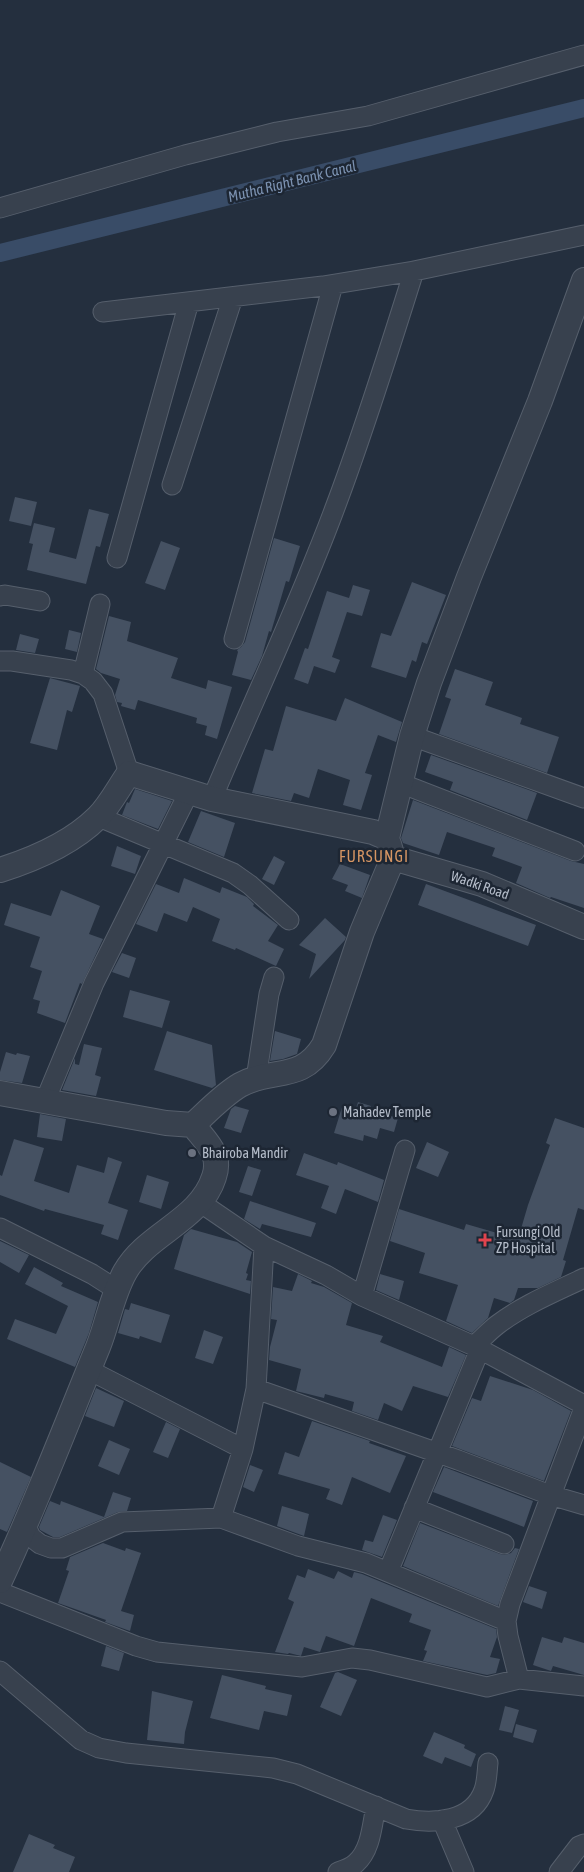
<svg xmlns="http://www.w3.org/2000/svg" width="584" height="1872" viewBox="0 0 584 1872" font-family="'Asap Condensed',sans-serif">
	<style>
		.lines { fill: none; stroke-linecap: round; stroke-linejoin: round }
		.canal { stroke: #394c67; stroke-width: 18 }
		.building { fill: #455162 }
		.minor-casing { stroke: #565f6c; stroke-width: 21 }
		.tertiary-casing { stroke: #565f6c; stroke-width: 26 }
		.minor { stroke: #38414e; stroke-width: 19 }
		.tertiary { stroke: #38414e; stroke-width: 24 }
		.worship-dot { fill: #6b7280; stroke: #1d2633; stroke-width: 2 }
		.health-dot { fill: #e0444e; stroke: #1d2633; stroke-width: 2 }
		.labels { text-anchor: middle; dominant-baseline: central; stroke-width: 5; stroke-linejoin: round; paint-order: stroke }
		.street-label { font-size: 14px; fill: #b4bcc9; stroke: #1d2633 }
		.poi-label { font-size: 14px; fill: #b4bcc9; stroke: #1d2633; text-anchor: start }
		.water-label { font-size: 15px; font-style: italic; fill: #7c92b1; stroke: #1d2633 }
		.quarter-label { font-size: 16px; letter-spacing: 1px; fill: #d59563; stroke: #1d2633 }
	</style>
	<rect width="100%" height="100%" fill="#242f3e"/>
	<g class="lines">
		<path class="canal" d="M0,253l584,-145"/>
	</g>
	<path class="building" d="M15,497l22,5 -6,24 -22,-5z
		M89,509l20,5 -9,33 -4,-1 -10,38 -59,-14 6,-26 -4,-1 5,-20 21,5 -6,24 27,7z
		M274,538l26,8 -11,36 -3,-1 -15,51 -2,-1 -7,25 -11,24 -19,-5 6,-23 -1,-2 4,-3 4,-5z
		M161,541l19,7 -15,42 -20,-7z
		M412,582l34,13 -19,49 -5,-2 -6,20 -4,-2 -6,18 -35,-11 10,-34 10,3z
		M353,585l17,5 -8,26 -15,-4 -15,45 8,3 -5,13 -21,-7 -6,18 -14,-5 11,-31 3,1 19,-58 22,7z
		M109,616l22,6 -4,19 51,17 -7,20 35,11 2,-9 24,7 -15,52 -12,-4 2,-9 -11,-3 1,-5 -59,-18 -3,10 -14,-4 1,-3 -5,-1 -2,-7 5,-16 -19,-6 -5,-4z
		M69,630l12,3 -4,19 -12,-3z
		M20,634l19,5 -4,14 -19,-3z
		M455,669l38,13 -8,23 37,13 -2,6 39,13 -12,36 -108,-39 12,-35 -6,-2z
		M50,678l30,8 -8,26 -5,-2 -10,40 -27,-7z
		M345,698l57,24 -6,20 -18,-7 -13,38 7,2 -11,35 -18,-5 7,-25 -32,-11 -9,29 -15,-5 -3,8 -39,-8 13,-44 8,2 13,-45 50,15z
		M431,755l106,38 -10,27 -77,-30 3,-8 -28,-10z
		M135,789l37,12 -14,28 -36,-14 5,-13 2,1z
		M413,800l158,61 13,3v44l-33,-11 -1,1 -34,-15 6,-16 -30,-11 3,-8 -48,-16 -8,23 -36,-12 -2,-5z
		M201,811l34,12 -11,34 -36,-15z
		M117,846l24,10 -6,18 -24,-8z
		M274,856l11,6 -11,23 -12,-6z
		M340,864l30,11 -8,23 -17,-7 3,-6 -16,-6z
		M184,878l36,15 2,-6 25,10 7,7 -1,2 25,19 -10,16 16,8 -8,17 -40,-18 -1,2 -23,-9 8,-22 -27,-12 -6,15 -23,-9 -7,19 -21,-8 20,-40 23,9z
		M426,884l110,41 -8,21 -110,-41z
		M61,890l39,16 -11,28 14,5 -21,45 -2,-1 -15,40 -28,-10 3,-12 -7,-2 9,-28 -12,-4 10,-30 -36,-12 7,-22 40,13z
		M325,918l21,19 -1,3 -36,39 7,-25 -17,-9z
		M122,953l14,5 -7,20 -17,-6z
		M130,990l40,11 -8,27 -39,-11z
		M167,1031l45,14 4,40 -4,3 -58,-18z
		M275,1031l26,8 -4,15 -14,5 -13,2z
		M84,1044l18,4 -7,27 6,2 -5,19 -34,-6 13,-32v6l4,1z
		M6,1052l10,3 1,-2 13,3 -8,27 -22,-3v-8z
		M358,1102l13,4 -1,4 28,8 -4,14 -14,-4 -3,11 -13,-4 -1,6 -29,-8 9,-29 13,4z
		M235,1106l14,4 -8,23 -17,-5 7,-19z
		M40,1114l26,5 -4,22 -25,-4z
		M555,1118l29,10v82l-6,-2 -15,52 3,1 -5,16 -23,11h-20l-4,12 -4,3 -16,-5 -6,20 -16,15 -26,-12 12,-36 -39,-12 6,-20 -35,-12 9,-32 65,21 2,-6 52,15 10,-34 22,-60 -4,-2z
		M14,1139l30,9 -10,33 35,12 8,-28 27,8 4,-16 14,5 -14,41 20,7 -10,30 -17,-6 3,-9 -59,-16 -1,2 -44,-16v-20l2,1z
		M427,1142l22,10 -11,25 -22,-9z
		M304,1153l33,12 1,-3 46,18 -6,22 -33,-13 -9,25 -15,-6 8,-22 -33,-11z
		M248,1166l13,4 -9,26 -13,-4z
		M147,1175l22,7 -8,27 -22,-7z
		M250,1201l66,22 -5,14 -49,-13 -2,5 -16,-10z
		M191,1229l46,13 15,10 -6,21 2,1 -2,6 5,1 -1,13 -76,-25 10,-34z
		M0,1241l29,14 -10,18 -19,-11z
		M34,1267l29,16 -2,3 37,16 -9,31 -14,34 -68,-28 8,-20 41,15 12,-28 -43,-22z
		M298,1274l14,7 -1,2 13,4 28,16 -6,22 37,11 -3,6 62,25 7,-20 17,8 -18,42 -35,-11 -11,25 -18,-8 -6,17 -26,-9 2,-9 -29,-8 -1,4 -28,-7 5,-22 -32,-9 1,-13 7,-27 -6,-1 2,-32 19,4z
		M380,1274l24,7 -5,19 -23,-10z
		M131,1303l39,12 -9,28 -21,-7 -1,3 -21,-6 7,-24 4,1z
		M204,1330l19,7 -10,27 -18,-6z
		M490,1376l43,14 38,21 -27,70 -92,-35 20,-48 9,3z
		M96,1388l28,13 -10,26 -29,-11z
		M312,1421l58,20 -1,2 37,13 -16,37 -38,-16 -10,28 -16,-6 4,-10 -52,-15 7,-22 14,5z
		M166,1422l14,7 -12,29 -15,-6z
		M109,1440l21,9 -11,26 -21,-9z
		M0,1462l31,15 -24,55 -7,-3z
		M250,1465l13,5 -9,22 -11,-5z
		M444,1467l89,34 -9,26 -91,-35z
		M113,1492l18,6 -4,13 -9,1 -58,25h-7l-13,-7 -1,-3 11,-26 10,4 1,-4 43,16z
		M282,1506l27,8 -5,22 -27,-10z
		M383,1515l14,5 -15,37 -20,-7 3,-10 8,2z
		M420,1523l80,31 5,1 6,-2 4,-5 4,1 -21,57 -95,-40z
		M103,1543l22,8 1,-3 15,5 -20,58 13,4 -4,16 -25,-9 1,-2 -48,-17 11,-32 -3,-1 4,-13z
		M308,1569l26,10 4,-8 14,7 2,-6 8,2 134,55 1,8 -7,20 10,2 -4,14 -9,2 -64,-14 4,-10 -3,-1 7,-20 -22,-8 3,-8 -41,-16 -17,48 -28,-10 -6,16 -16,-5 -3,9 -12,-3 -1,1 -13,-2 19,-50 -6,-3 9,-24 8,3z
		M529,1586l18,6 -5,17 -19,-7z
		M542,1637l20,6 2,-6 20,6v32l-31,-9 -2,5 -18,-6z
		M106,1646l18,7 -5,18 -18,-5z
		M338,1672l19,8 -16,36 -21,-9 15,-34z
		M222,1675l44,11 -1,3 27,6 -5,21 -23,-5 -5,19 -49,-12z
		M152,1691l41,10 -8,31 -1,12 -37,-4z
		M505,1706l14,4 -7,23 -13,-3z
		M516,1724l21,6 -4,13 -20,-6z
		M434,1732l31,13 -1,3 12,6 -5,13 -26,-10 -3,7 -19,-8z
		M29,1834l26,11 -2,3 22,9 -6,15h-56z"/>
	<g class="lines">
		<defs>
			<path id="minor" d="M0,208l185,-53 92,-23 91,-16 216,-61
				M103,312l220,-26 91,-15 170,-36
				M172,485l61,-188
				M117,558l72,-256
				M0,596l5,-1 35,6
				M234,639l99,-354
				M0,661h12l59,9 12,4 10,7 10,13 26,79
				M83,674l17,-70
				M412,736l172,62
				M400,783l175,68
				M212,799c41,-98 87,-194 124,-294 29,-77 53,-155 78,-234
				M99,817l134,56 17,12 39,35
				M256,1079l13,-85 5,-17
				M45,1101l49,-118 95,-191
				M201,1203l63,43 62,29 36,21 112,50c8,-7 15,-15 23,-21 26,-20 58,-33 87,-47
				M0,1228l92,46 25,16
				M362,1296l43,-146
				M474,1346l110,59
				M89,1370l154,79
				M256,1389l202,71 92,35 34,10
				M414,1508l90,36
				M221,1518l22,-69 13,-60 8,-143
				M26,1526l5,11 9,7 11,4h11l60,-26 99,-4 77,28 68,17 140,58
				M388,1572l92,-223
				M0,1592l136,54 21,6 145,15 50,-9 18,2 117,27 32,-8 65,7
				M0,1671l81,69 18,8 27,5 147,15 24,6 109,45c28,5 67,3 78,-29 3,-8 3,-19 4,-27
				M519,1679l-11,-43 -2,-15 4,-17 74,-196
				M442,1820l22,52
				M338,1872c6,-2 14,-5 18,-9 15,-13 16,-38 20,-57
				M559,1872l20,-26 5,-2"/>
			<path id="tertiary" d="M387,838l25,-102 17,-53 40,-106 71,-176 44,-121
				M389,844l4,14 89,26 102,43
				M0,870c35,-11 72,-27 98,-53 12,-12 21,-30 31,-44l83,26 161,33 14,6
				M0,1093l166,30 27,2c15,-14 30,-30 47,-40 33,-18 61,-2 84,-40l38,-113 31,-74
				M0,1581c36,-77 66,-156 98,-234 10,-25 14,-52 27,-75 22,-39 75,-51 89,-95 8,-23 -8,-35 -21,-52"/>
		</defs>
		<use href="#minor" class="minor-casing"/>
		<use href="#tertiary" class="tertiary-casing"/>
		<use href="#minor" class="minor"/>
		<use href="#tertiary" class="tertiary"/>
	</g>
	<g class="worship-dot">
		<circle cx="333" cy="1112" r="5"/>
		<circle cx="192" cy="1153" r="5"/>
	</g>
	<path class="health-dot" d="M482.5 1232.5h5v5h5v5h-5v5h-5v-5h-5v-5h5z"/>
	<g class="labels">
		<g class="street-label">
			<text transform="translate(480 885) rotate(19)">Wadki Road</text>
		</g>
		<g class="poi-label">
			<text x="343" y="1112">Mahadev Temple</text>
			<text x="202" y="1153">Bhairoba Mandir</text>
			<text x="496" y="1232">Fursungi Old<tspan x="496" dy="16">ZP Hospital</tspan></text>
		</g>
		<g class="water-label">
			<text transform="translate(292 181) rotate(-14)">Mutha Right Bank Canal</text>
		</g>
		<g class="quarter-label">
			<text x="374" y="856">FURSUNGI</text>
		</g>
	</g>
</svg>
